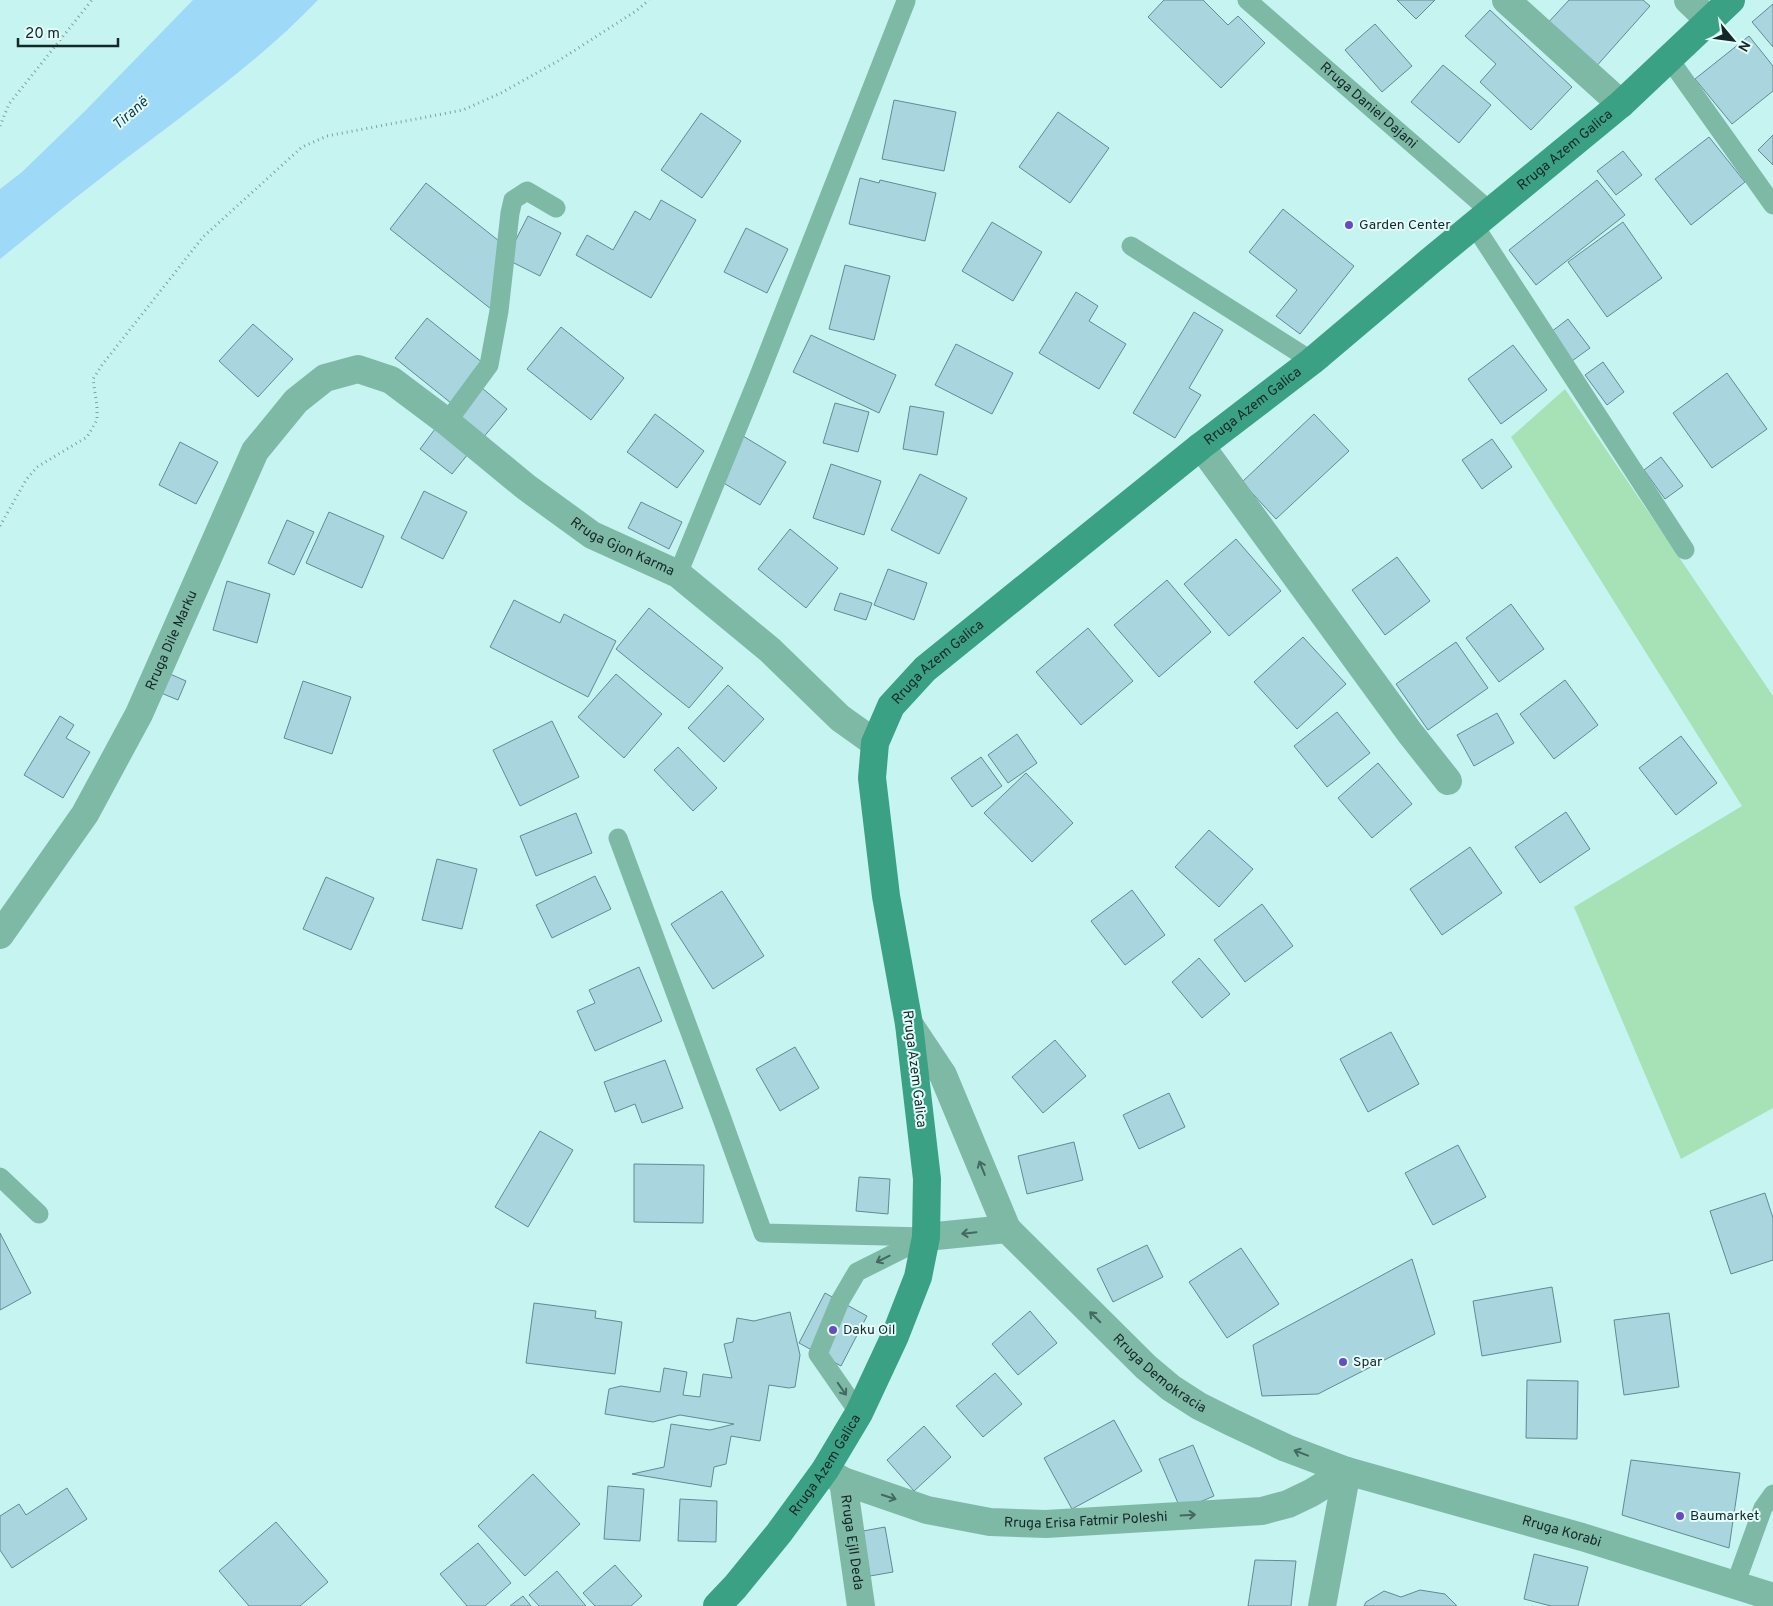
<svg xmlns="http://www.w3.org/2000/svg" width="1773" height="1606" viewBox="0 0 1773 1606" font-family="Overpass,sans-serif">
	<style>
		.green { fill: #a6e2b6 }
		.water { fill: #9fd9f8 }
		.building { fill: #a9d5de; stroke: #618b93 }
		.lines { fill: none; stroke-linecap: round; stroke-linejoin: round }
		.path { stroke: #7fa2a0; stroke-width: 3; stroke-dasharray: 1 4; stroke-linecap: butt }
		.service { stroke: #7eb9a6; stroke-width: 19 }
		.minor { stroke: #7eb9a6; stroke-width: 28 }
		.tertiary { stroke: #7eb9a6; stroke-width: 28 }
		.secondary { stroke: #3aa185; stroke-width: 28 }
		.oneway { stroke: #446960 }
		.poi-dot { fill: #6a4ac3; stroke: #e2fdfc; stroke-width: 2 }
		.labels { text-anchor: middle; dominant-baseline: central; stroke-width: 4; stroke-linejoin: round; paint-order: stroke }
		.street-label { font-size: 14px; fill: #152726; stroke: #e2fdfc }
		.poi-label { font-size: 14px; fill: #152726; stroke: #e2fdfc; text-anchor: start }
		.water-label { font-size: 15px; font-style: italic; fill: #183a4a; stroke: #e2fdfc }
	</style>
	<rect width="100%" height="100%" fill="#c6f4f1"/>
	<path class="green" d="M1565,389l208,307v412l-92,51 -107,-252 168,-101 -231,-369z"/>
	<path class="water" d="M193,0h125c-65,68 -143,120 -217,178 -34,26 -67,54 -101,81v-70l22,-17 62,-60z"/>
	<path class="building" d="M1164,0h39l25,25 10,-9 27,27 -44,45 -73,-71z
		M1397,0h38l-19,19z
		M1569,0h74l7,6 -57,64 -48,-44z
		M1773,4v43l-21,-25z
		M1490,10l82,77 -41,43 -51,-48 16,-18 -31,-28z
		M1375,24l37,42 -30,26 -37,-42z
		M1749,36l24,30v25l-41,33 -37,-45z
		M1443,65l48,40 -32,38 -48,-41z
		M894,100l62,12 -12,59 -62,-12z
		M1058,112l51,36 -39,55 -51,-36z
		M701,113l40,28 -39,57 -41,-28z
		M1773,135v30l-15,-15z
		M1709,137l36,45 -54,43 -36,-46z
		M1623,151l19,24 -26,20 -19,-24z
		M860,178l19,5 1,-3 56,13 -11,48 -76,-17z
		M1597,180l28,35 -89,70 -27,-35z
		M426,183l73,58 -8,68 -101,-80z
		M661,200l35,20 -45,78 -75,-43 11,-20 26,15 22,-39 15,9z
		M1283,209l71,57 -54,68 -24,-18 21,-26 -48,-38z
		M528,216l33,17 -21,43 -34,-17z
		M992,222l50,30 -29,49 -51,-30z
		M1623,222l39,56 -55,39 -39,-55z
		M746,228l42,21 -21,44 -43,-21z
		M845,265l45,11 -16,64 -45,-11z
		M1076,292l22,14 -9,15 37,23 -27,45 -60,-36z
		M1194,312l29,18 -34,58 12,7 -26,43 -42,-25z
		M427,318l56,45 -32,40 -56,-45z
		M1568,319l22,29 -18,13 -21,-29z
		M253,324l40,35 -35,38 -39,-36z
		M561,327l63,51 -33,42 -64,-51z
		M811,335l85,40 -17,38 -86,-41z
		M956,344l57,29 -21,41 -57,-29z
		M1513,345l34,45 -46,34 -33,-45z
		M1603,362l21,30 -17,13 -22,-30z
		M1727,373l40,56 -55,39 -39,-55z
		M482,388l25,21 -25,30 -25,-21z
		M835,403l34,9 -11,40 -35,-9z
		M910,406l34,6 -7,43 -34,-6z
		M655,414l49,37 -27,37 -50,-36z
		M1314,414l35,37 -73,68 -34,-37z
		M435,429l33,25 -16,20 -32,-25z
		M743,436l43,26 -26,43 -43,-26z
		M1492,439l20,28 -30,22 -20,-29z
		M180,442l38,20 -22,42 -37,-19z
		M1661,457l22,29 -18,13 -21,-29z
		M831,464l50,17 -17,54 -51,-17z
		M920,474l47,24 -28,56 -48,-24z
		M424,491l43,21 -24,47 -42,-21z
		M641,502l41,20 -13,27 -41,-21z
		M329,512l55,24 -22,52 -56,-25z
		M287,520l27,12 -20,43 -26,-12z
		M790,529l48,39 -32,40 -48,-39z
		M1236,539l45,52 -52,45 -45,-52z
		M1397,557l33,44 -45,34 -33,-45z
		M888,569l39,14 -13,37 -40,-15z
		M1167,580l44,52 -52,45 -45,-52z
		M227,581l43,13 -13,49 -44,-13z
		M840,593l32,10 -6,17 -32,-10z
		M514,600l46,23 4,-9 52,27 -28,56 -98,-50z
		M1511,604l33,45 -45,33 -33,-44z
		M649,608l74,60 -34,40 -73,-59z
		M1088,628l45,53 -52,44 -45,-53z
		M1303,637l43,47 -49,45 -43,-47z
		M1456,642l32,46 -60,42 -32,-46z
		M170,674l16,7 -8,19 -17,-7z
		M616,674l46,40 -38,44 -46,-41z
		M1565,680l33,45 -44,34 -34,-45z
		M303,681l48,16 -19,57 -48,-16z
		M728,685l36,34 -40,43 -36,-34z
		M1337,712l33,41 -43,34 -33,-41z
		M1497,713l17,30 -40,23 -17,-31z
		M60,716l14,9 -8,13 24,14 -27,46 -39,-23z
		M552,721l27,56 -59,29 -27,-56z
		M1017,734l20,29 -29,20 -20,-28z
		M1681,736l36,47 -41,32 -37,-47z
		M678,747l39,41 -24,23 -39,-41z
		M981,757l21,29 -30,21 -21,-29z
		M1378,763l34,41 -40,34 -34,-40z
		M1026,773l47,50 -41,39 -48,-49z
		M1566,812l24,37 -50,34 -25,-36z
		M576,813l16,40 -56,23 -16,-40z
		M1209,830l44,39 -34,38 -44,-40z
		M1470,847l32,46 -60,42 -32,-46z
		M437,859l40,10 -15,60 -40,-9z
		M595,876l16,33 -59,29 -16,-33z
		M326,877l48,21 -23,52 -48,-21z
		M1132,890l33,45 -40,30 -34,-44z
		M722,891l42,65 -51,33 -42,-65z
		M1262,904l31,42 -48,36 -31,-42z
		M1199,958l31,36 -28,24 -30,-36z
		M639,967l23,54 -67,30 -18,-40 18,-8 -6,-13z
		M1391,1032l28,52 -51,28 -28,-53z
		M1055,1040l31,36 -43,37 -31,-36z
		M795,1047l24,41 -39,23 -24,-42z
		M665,1060l18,48 -41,15 -7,-19 -20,8 -11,-30z
		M1169,1093l16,34 -46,22 -16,-34z
		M540,1131l33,19 -45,77 -33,-20z
		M1074,1142l9,38 -56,14 -9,-38z
		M1458,1145l28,52 -53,28 -28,-52z
		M634,1164l70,1 -1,58 -69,-1z
		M859,1177l31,2 -2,35 -32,-3z
		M1765,1193l8,25v42l-42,14 -21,-63z
		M0,1233l31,60 -31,17z
		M1147,1245l16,32 -50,25 -16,-33z
		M1241,1248l38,56 -52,34 -38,-56z
		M1412,1259l23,75 -117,60 -56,2 -9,-51z
		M1552,1287l9,55 -79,14 -9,-55z
		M825,1293l42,23 -26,50 -42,-23z
		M534,1303l62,8 -1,7 27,4 -7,52 -89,-11z
		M1030,1311l27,32 -39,32 -26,-31z
		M790,1312l10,43 -5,32 -6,1 -20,-3 -9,56 -29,-5 -5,28 -12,3 -3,20 -79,-13 32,-7 7,-43 39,6 24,-6 -54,-9 -27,7 -48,-8 4,-25 12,-3 39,6 4,-24 23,4 -4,23 17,2 3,-23 29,4 -8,-34 9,-2 4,-24 17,3z
		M1669,1313l10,74 -55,8 -10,-75z
		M995,1373l27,31 -39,33 -27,-31z
		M1527,1380l51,1 -1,58 -51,-1z
		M1114,1420l28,51 -70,38 -28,-51z
		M924,1426l27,31 -37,34 -27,-31z
		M1193,1445l21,51 -33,14 -22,-51z
		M1631,1460l109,13 -11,75 -107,-33z
		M533,1474l47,50 -55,52 -47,-50z
		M608,1486l36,3 -4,52 -36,-2z
		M67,1488l20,31 -75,49 -12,-18v-34l19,-12 7,11z
		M680,1499l37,2 -1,41 -38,-1z
		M276,1522l52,60 -28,24h-51l-30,-35z
		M885,1527l8,45 -23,4 -7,-45z
		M478,1543l33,40 -26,23h-18l-27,-32z
		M1534,1554l54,13 -10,39h-27l-27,-7z
		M1255,1560l41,1 -5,45h-43z
		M615,1565l27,31 -11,10h-36l-12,-13z
		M557,1571l29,35h-47l-10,-11z
		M1420,1590l25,4 12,12h-93l2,-4 18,-11 17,6z
		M523,1596l8,10h-21z"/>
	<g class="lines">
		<path class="path" d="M0,126l9,-22 83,-104
			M0,526l26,-46 11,-13 50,-30 10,-17v-14l-4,-27 9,-14 101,-128 99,-90 25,-11 136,-26 38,-17 57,-32 78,-50 13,-11"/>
		<g class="service">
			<path id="s1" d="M1247,0l244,212"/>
			<path d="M1670,60l103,145"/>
			<path d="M1474,225l211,325"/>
			<path d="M1131,246l181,115"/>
			<path d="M447,422l42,-57 10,-54 11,-98 3,-13 14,-9 29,17"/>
			<path d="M678,574l80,-196 148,-377"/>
			<path d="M618,838l103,278 42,117 163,4"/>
			<path d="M0,1177l39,37"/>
			<path d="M859,1413l-41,-59 22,-53 17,-29 66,-33"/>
			<path d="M1735,1585l28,-77 10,-14"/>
		</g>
		<g class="minor">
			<path d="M1506,0l115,104"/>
			<path d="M1688,0l22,21"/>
			<path d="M1201,446l209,287 38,48"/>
			<path id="s2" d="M0,935l85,-121 54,-100 116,-263 41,-50 29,-23 33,-9 33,11 56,42 79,65 66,48 86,39 92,76 70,68 35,25"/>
			<path id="s3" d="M843,1481l18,125"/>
			<path d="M1322,1606l25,-135"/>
		</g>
		<g class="tertiary">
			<path d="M909,1024l34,51 64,154"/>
			<path id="s4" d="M926,1237l81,-8 139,138 25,21 28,18 30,15 57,27 61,23 235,66 191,60"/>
			<path id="s5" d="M825,1470l18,11 84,29 63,12 56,2 216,-13 26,-7 23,-11 36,-22"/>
		</g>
		<path class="secondary" id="s6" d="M717,1606l18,-19 44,-54 46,-63 34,-57 36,-77 23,-59 8,-40 1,-58 -18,-155 -23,-128 -14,-118 3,-35 16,-37 34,-37 276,-223 111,-85 117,-99 192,-158 110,-104"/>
	</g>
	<defs><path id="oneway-shaft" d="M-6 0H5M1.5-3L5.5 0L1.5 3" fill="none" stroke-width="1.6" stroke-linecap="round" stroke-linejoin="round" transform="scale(1.25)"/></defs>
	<g class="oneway">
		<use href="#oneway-shaft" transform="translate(982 1168) rotate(-112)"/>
		<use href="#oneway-shaft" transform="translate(969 1233) rotate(174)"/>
		<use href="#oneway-shaft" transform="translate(883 1259) rotate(154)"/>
		<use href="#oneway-shaft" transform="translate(1095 1317) rotate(-135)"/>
		<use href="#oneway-shaft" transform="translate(842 1389) rotate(55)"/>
		<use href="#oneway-shaft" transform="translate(1301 1453) rotate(-159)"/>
		<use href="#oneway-shaft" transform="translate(889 1497) rotate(18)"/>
		<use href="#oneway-shaft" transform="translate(1188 1515) rotate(-3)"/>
	</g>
	<g class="poi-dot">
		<circle cx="1349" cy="225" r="5"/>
		<circle cx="833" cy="1330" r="5"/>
		<circle cx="1343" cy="1362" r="5"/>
		<circle cx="1680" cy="1516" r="5"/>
	</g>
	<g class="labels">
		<g class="street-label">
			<text stroke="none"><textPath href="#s1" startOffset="161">Rruga Daniel Dajani</textPath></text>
			<text stroke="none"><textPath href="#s6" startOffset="1842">Rruga Azem Galica</textPath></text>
			<text stroke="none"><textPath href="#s6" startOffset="1438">Rruga Azem Galica</textPath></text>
			<text stroke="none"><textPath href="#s2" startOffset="1006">Rruga Gjon Karma</textPath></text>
			<text stroke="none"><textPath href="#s2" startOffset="342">Rruga Dile Marku</textPath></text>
			<text stroke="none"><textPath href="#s6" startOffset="1032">Rruga Azem Galica</textPath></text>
			<text transform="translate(914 1069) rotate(83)">Rruga Azem Galica</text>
			<text stroke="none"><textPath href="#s4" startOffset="292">Rruga Demokracia</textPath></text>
			<text stroke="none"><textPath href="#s6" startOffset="178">Rruga Azem Galica</textPath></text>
			<text stroke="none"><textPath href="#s5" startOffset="270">Rruga Erisa Fatmir Poleshi</textPath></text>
			<text stroke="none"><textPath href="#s4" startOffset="728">Rruga Korabi</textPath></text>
			<text stroke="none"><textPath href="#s3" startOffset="62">Rruga Ejll Deda</textPath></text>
		</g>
		<g class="poi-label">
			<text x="1359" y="225">Garden Center</text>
			<text x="843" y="1330">Daku Oil</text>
			<text x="1353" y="1362">Spar</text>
			<text x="1690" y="1516">Baumarket</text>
		</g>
		<g class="water-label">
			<text transform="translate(131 114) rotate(-41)">Tiranë</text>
		</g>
	</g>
	<g transform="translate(1733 40) rotate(119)" stroke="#e2fdfc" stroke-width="4" paint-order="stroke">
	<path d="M0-4L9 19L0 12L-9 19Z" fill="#152726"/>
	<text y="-8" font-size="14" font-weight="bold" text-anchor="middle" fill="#152726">N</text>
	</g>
	<path d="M18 38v8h100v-8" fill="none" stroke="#152726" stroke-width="2.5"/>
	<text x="25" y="38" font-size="15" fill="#152726" stroke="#e2fdfc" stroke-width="4" paint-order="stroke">20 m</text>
</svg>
